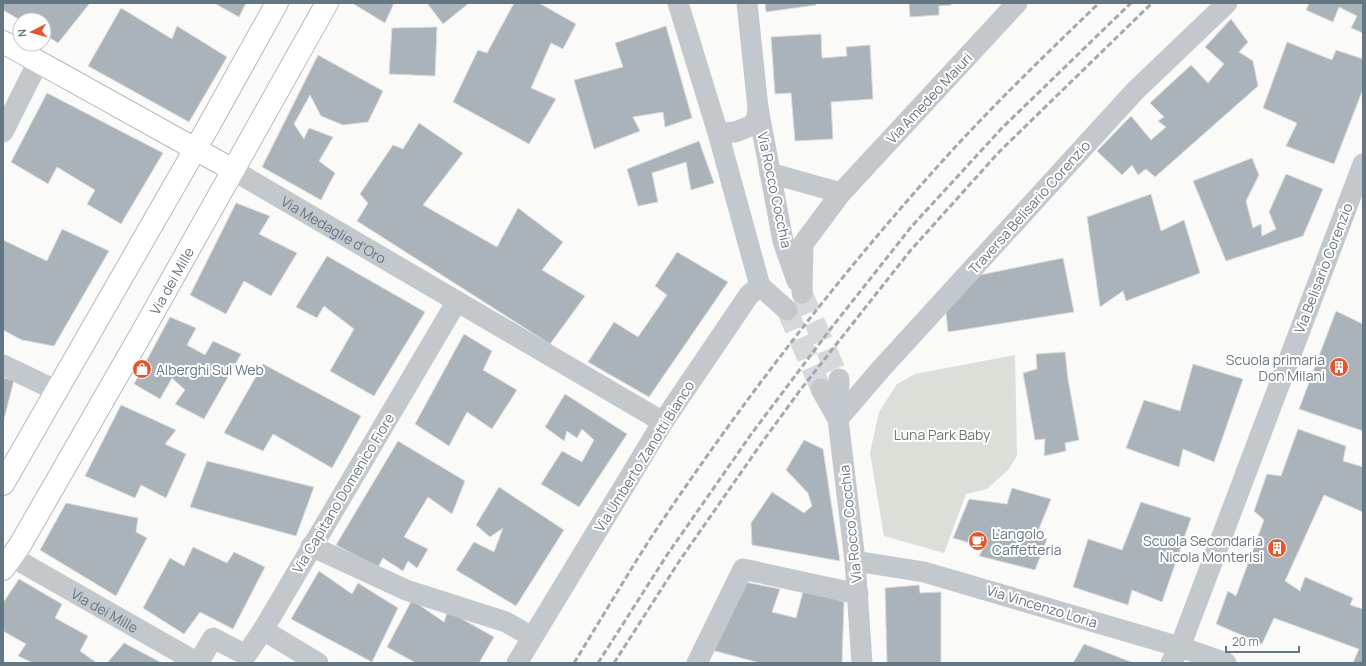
<svg xmlns="http://www.w3.org/2000/svg" width="1366" height="666" viewBox="0 0 1366 666" font-family="Manrope,sans-serif">
	<style>
		.green { fill: #dadfd7 }
		.building { fill: #aab3b9; stroke: #dcdcda }
		.lines { fill: none; stroke-linecap: round; stroke-linejoin: round }
		.street-tunnel { stroke: #d5d9db; stroke-width: 21; stroke-dasharray: 21 10; stroke-linecap: butt }
		.secondary-casing { stroke: #b3babf; stroke-width: 24 }
		.street { stroke: #c3c8cc; stroke-width: 21 }
		.secondary { stroke: #fff; stroke-width: 22 }
		.rail { stroke: #a2aab0; stroke-width: 3; stroke-dasharray: 6 3; stroke-linecap: butt }
		.labels { text-anchor: middle; dominant-baseline: central; stroke-width: 4; stroke-linejoin: round; paint-order: stroke }
		.street-label { font-size: 14px; fill: #657683; stroke: #fff }
		.poi-label { font-size: 14px; fill: #657683; stroke: #fff; text-anchor: end }
		.park-label { font-size: 14px; fill: #687a64; stroke: #fff }
	</style>
	<rect width="100%" height="100%" fill="#fafaf8"/>
	<path class="green" d="M1015,355l2,101 -9,14 -21,19 -21,5 -22,59 -60,-17 -14,-83 9,-41 18,-28 18,-10z"/>
	<path class="building" d="M3,3h87l-32,40 -14,-9v-14h-24l-17,-10z
		M214,3h32l-7,14z
		M352,3h42l-9,20z
		M427,3h42l-26,21z
		M514,3h25l37,21 -13,25 -12,-6 -20,45 25,11 -27,45 -76,-42 25,-52 9,3z
		M765,3h51v2l-50,7z
		M909,3h42v2l-12,1v9l-29,2z
		M1309,3h54v30l-12,-5 6,-12 -18,-9 -6,15 -27,-12z
		M121,8l51,31 5,-13 50,31 -38,65 -101,-56z
		M1231,19l17,23 -9,10 14,9 5,25 -103,91 -9,-8 -8,6 -6,-10 -10,10 -25,-24 34,-35 20,24 15,-13 -8,-6 6,-4 -14,-14 41,-38 17,18 16,-19 -19,-17z
		M666,26l26,92 -27,9 -2,-15 -30,5 7,14 -46,18 -20,-69 49,-13 -8,-24z
		M437,27l-2,49 -46,-2 3,-46z
		M821,34l1,24 25,-2 -1,-9 24,-2 3,54 -42,3 2,37 -38,2 -4,-48 -16,1 -4,-57z
		M1287,42l45,18 4,-10 27,9v30l-29,75 -48,-18 11,-23 -34,-15z
		M318,55l65,36 -15,31 -25,3 -22,-9 -11,-21 -16,29 10,15 5,-11 24,9 -14,24 16,12 -14,27 -59,-33z
		M47,93l116,60 -42,71 -34,-20 8,-14 -38,-23 -9,17 -37,-22z
		M419,123l44,30 -40,52 74,42 21,-39 45,34 -21,28 43,26 -35,48 -193,-123 11,-18 -8,-9 33,-49 10,4z
		M699,141l15,42 -23,7 -5,-28 -34,11 6,29 -20,4 -11,-37z
		M1252,158l7,17 -13,26 7,27 8,-4 1,12 14,-7 -7,-17 17,-38 37,15 -20,47 -77,25 -33,-80z
		M1151,194l10,37 23,-11 16,53 -74,28 -3,-10 -23,16 -13,-90z
		M236,203l34,13 -11,18 38,19 -26,43 -27,-15 -18,33 -36,-19z
		M62,229l47,22 -55,95 -32,-6 -19,-10v-90l44,21z
		M677,252l51,30 -79,115 -61,-35 26,-40 24,15 29,-42 -12,-9z
		M327,256l98,56 -51,84 -44,-25 24,-42 -30,-23 -7,12 -21,-11z
		M1063,258l11,54 -126,20 -3,-28 25,-27z
		M1336,311l27,13v107l-64,-22z
		M170,317l26,11 -9,17 18,10 8,-14 28,13 -37,65 -29,-15 10,-14 -13,-12 -12,21 -26,-15z
		M464,334l28,17 -9,19 34,20 -25,39 -25,-17 -18,34 -34,-22z
		M1065,352l3,27 11,61 -14,3 1,8 -22,5 1,-17 -10,1 -12,-67 14,-4 -1,-15z
		M263,364l98,52 -29,52 -59,-34 -10,17 -39,-18z
		M1193,364l50,15 -29,83 -31,-13 -4,18 -53,-19 18,-48 36,11z
		M3,378l11,2 -11,43z
		M565,394l62,40 -48,73 -38,-23 21,-33 20,11 12,-22 -12,-11 -5,9 -10,-7 -3,10 -19,-14z
		M121,405l55,25 -11,14 21,10 -20,44 -25,-13 -6,13 -50,-22z
		M1298,429l48,17 -3,15 20,6v45l-39,-17 -39,86 15,10 5,-14 48,21 -3,7 13,4v54h-10l6,-14 -85,-31 -12,26 -46,-20 12,-33 8,5 28,-76 -10,-9 13,-37 14,2z
		M804,440l19,9 17,112 -88,-16 -1,-22 21,-31 32,21 8,-7 -4,-13 -22,-23z
		M398,441l67,40 -13,33 -24,-17 -24,40 24,12 -11,19 -9,-7 -5,10 -20,-13 -5,9 -42,-22z
		M207,461l107,26 -18,49 -106,-29z
		M499,487l65,43 -48,76 -60,-36 18,-28 20,10 9,-24 -13,9 -14,-12z
		M1012,488l39,11 -15,37 11,3 -12,31 -56,-14 5,-9 -31,-9 16,-39 38,5z
		M1141,502l50,16 -29,84 -30,-12 -4,15 -55,-18 15,-48 34,11z
		M66,503l72,15 -2,14 11,6 -31,58 -76,-46z
		M193,547l34,16 7,-11 31,15 -32,62 -33,-17 -16,22 -41,-26 27,-50 14,8z
		M319,571l33,23 6,-11 40,25 -26,54 -81,-43z
		M19,579l43,25 -7,14 33,18 -8,15 17,12h-64l-15,-7 8,-12 -23,-13v-28z
		M740,581l40,8 -8,23 24,6 8,-30 40,14 -2,61h-82l-52,-14z
		M919,585l1,8 21,-1v71h-54l-2,-75z
		M412,600l32,22 4,-11 46,26 -15,26h-63l-29,-16z
		M124,643l38,20h-55z
		M1084,644l50,19h-61z"/>
	<g class="lines">
		<path class="street-tunnel" d="M802,293l37,86
			M787,310l34,79"/>
		<defs>
			<g id="secondary">
				<path d="M3,42l230,128"/>
				<path d="M3,484l205,-357 69,-124"/>
				<path id="s3" d="M3,569l17,-24 124,-216 183,-326"/>
			</g>
		</defs>
		<use href="#secondary" class="secondary-casing"/>
		<g class="street">
			<path d="M678,3l40,130 42,153"/>
			<path d="M747,3l11,105 25,133 14,40"/>
			<path d="M3,132l35,-70"/>
			<path d="M718,133l17,-1 18,-7 4,-8 1,-9"/>
			<path id="s1" d="M233,170l430,252"/>
			<path d="M770,173l71,20"/>
			<path d="M802,293l1,-49 38,-51 176,-190"/>
			<path d="M3,365l54,26"/>
			<path d="M821,389l17,30 17,142 7,102"/>
			<path d="M838,418l1,-39"/>
			<path d="M838,419l42,-49 255,-279 92,-88"/>
			<path d="M311,546l95,44 100,32 26,15"/>
			<path id="s2" d="M12,557l186,106"/>
			<path d="M855,561l69,11 256,75 46,16"/>
			<path d="M198,663l15,-25 33,17 17,-25"/>
			<path d="M318,663l-55,-33 194,-329"/>
			<path d="M517,663l146,-241 86,-127 11,-9 27,24"/>
			<path d="M697,663l46,-94 115,25"/>
			<path d="M1171,663l9,-16 183,-483"/>
		</g>
		<use href="#secondary" class="secondary"/>
		<path class="rail" d="M574,663c26,-42 51,-85 78,-127 86,-129 182,-254 286,-370 51,-57 106,-110 161,-163
			M598,663l69,-108 85,-122 80,-106 80,-101 90,-98 129,-125
			M614,663l66,-103 83,-119 38,-52 109,-138 89,-99 153,-149"/>
	</g>
	<defs>
		<symbol id="building-disc" viewBox="-11 -11 22 22"><circle r="9.5" fill="#e4572e" stroke="#fff"/><path d="M-4-6H4V6H1V3H-1V6H-4ZM-2.5-4.3h1.7v1.8h-1.7ZM.8-4.3h1.7v1.8H.8ZM-2.5-1h1.7V.8h-1.7ZM.8-1h1.7V.8H.8Z" fill="#fff"/></symbol>
		<symbol id="shop-disc" viewBox="-11 -11 22 22"><circle r="9.5" fill="#e4572e" stroke="#fff"/><path d="M-5-2.5h2.3a2.7 3.5 0 0 1 5.4 0H5L5.5 6h-11ZM-1.5-2.5h3a1.5 2.3 0 0 0-3 0Z" fill="#fff"/></symbol>
		<symbol id="cafe-disc" viewBox="-11 -11 22 22"><circle r="9.5" fill="#e4572e" stroke="#fff"/><path d="M-5.5-4.5H6V0H3Q3 3.5 0 3.5H-2.5Q-5.5 3.5-5.5 0ZM3-3.2v2h1.7v-2ZM-6 4.5H4V6H-6Z" fill="#fff"/></symbol>
	</defs>
	<g fill-rule="evenodd">
		<use href="#building-disc" x="1328" y="356" width="22" height="22"/>
		<use href="#shop-disc" x="131" y="358" width="22" height="22"/>
		<use href="#cafe-disc" x="967" y="530" width="22" height="22"/>
		<use href="#building-disc" x="1266" y="537" width="22" height="22"/>
	</g>
	<g class="labels">
		<g class="street-label">
			<text transform="translate(929 98) rotate(-47)">Via Amedeo Maiuri</text>
			<text transform="translate(775 190) rotate(78)">Via Rocco Cocchia</text>
			<text transform="translate(1029 207) rotate(-48)">Traversa Belisario Corenzio</text>
			<text stroke="none"><textPath href="#s1" startOffset="117">Via Medaglie d'Oro</textPath></text>
			<text transform="translate(1323 268) rotate(-69)">Via Belisario Corenzio</text>
			<text stroke="none"><textPath href="#s3" startOffset="334">Via dei Mille</textPath></text>
			<text transform="translate(644 456) rotate(-58)">Via Umberto Zanotti Bianco</text>
			<text transform="translate(343 493) rotate(-59)">Via Capitano Domenico Fiore</text>
			<text transform="translate(850 524) rotate(-96)">Via Rocco Cocchia</text>
			<text transform="translate(1042 606) rotate(17)">Via Vincenzo Loria</text>
			<text stroke="none"><textPath href="#s2" startOffset="107">Via dei Mille</textPath></text>
		</g>
		<g class="poi-label">
			<text x="1325" y="359">Scuola primaria<tspan x="1325" dy="16">Don Milani</tspan></text>
			<text x="156" y="369" text-anchor="start">Alberghi Sul Web</text>
			<text x="992" y="533" text-anchor="start">L'angolo<tspan x="992" dy="16">Caffetteria</tspan></text>
			<text x="1263" y="540">Scuola Secondaria<tspan x="1263" dy="16">Nicola Monterisi</tspan></text>
		</g>
		<g class="park-label">
			<text x="942" y="434">Luna Park Baby</text>
		</g>
	</g>
	<rect width="1366" height="666" fill="none" stroke="#657683" stroke-width="8"/>
	<g transform="translate(32 32) rotate(264)"><circle r="19" fill="#ffffff" stroke="#c1c8cd"/>
	<path d="M0-3L7 15L0 10L-7 15Z" fill="#e4572e"/>
	<text y="-6" font-size="11" font-weight="bold" text-anchor="middle" fill="#657683">N</text>
	</g>
	<path d="M1226 646v6h73v-6" fill="none" stroke="#657683" stroke-width="2"/>
	<text x="1232" y="646" font-size="12" fill="#657683" stroke="#ffffff" stroke-width="3" paint-order="stroke">20 m</text>
</svg>
